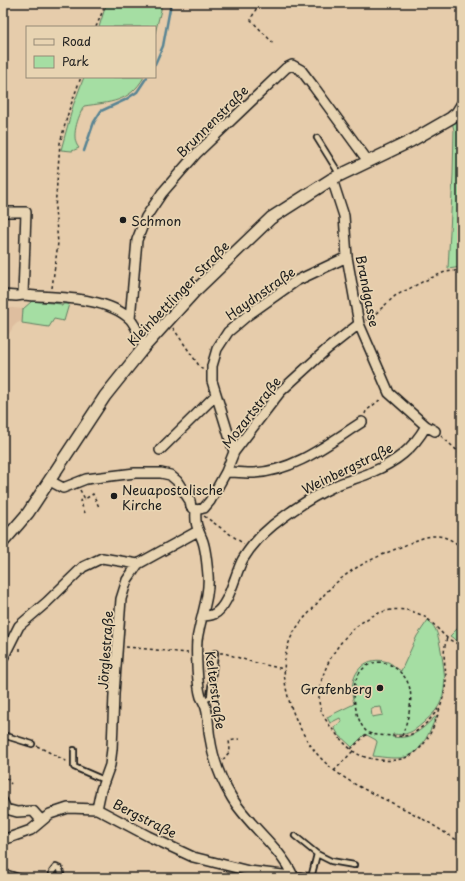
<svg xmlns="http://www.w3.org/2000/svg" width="465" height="881" viewBox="0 0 465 881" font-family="'Playpen Sans',sans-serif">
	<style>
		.built { fill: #debe9f }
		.green { fill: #a5dea3; stroke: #607d60; fill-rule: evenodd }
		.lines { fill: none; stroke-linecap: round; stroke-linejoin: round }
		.stream { stroke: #598493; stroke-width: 2.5 }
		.service-casing { stroke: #1c1c1c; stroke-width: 8 }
		.minor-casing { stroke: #1c1c1c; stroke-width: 12 }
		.tertiary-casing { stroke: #1c1c1c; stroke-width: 14 }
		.path { stroke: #1c1c1c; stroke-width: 1.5; stroke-dasharray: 3 3; stroke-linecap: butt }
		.service { stroke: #e8d4b2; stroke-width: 4.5 }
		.minor { stroke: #e8d4b2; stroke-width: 9 }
		.tertiary { stroke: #e8d4b2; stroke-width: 11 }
		.poi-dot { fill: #1c1c1c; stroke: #e8d4b2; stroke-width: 1.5 }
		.labels { text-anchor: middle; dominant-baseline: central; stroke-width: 3.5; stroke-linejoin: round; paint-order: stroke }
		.street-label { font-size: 13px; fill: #1c1c1c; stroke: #e8d4b2 }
		.poi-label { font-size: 13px; fill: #1c1c1c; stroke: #e8d4b2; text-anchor: start }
	</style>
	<rect width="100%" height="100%" fill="#e6ccab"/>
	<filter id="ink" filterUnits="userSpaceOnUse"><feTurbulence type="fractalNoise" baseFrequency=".025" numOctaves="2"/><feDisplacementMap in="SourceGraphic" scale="8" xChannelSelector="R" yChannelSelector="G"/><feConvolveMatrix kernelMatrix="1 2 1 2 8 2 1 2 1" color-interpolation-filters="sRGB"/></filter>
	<g filter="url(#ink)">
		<path class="built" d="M3,307l20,2 -1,12 -5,2 -4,4 -10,17z"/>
		<path class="green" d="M108,3h53v7l-6,23v-6h-56l6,-19z
			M84,77h60c-15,26 -34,25 -60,29 -6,11 -14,32 -5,42l-7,3 -11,-1 12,-44z
			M462,114v153l-14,2 5,-94 1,-45 -2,-8z
			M32,301l29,3v2h1l1,-2h6l-5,17 -10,-2 -5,8 -27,-4 1,-14z
			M428,620c10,9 10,17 13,30 3,19 8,43 -5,60 -4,5 -9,9 -13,13 -10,9 -17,13 -30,11l-1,3c21,3 30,-8 45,-22 -6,13 -14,36 -29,41 -9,4 -25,1 -35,0l4,-14 -1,-2 -11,-6 -13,13 -14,-13 -4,-7 8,-5 -2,-4 -10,5 -3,-6 27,-13c-1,-4 -2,-9 -2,-13 0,-21 15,-36 36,-29 5,2 9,7 13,9l16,-35zM381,707l2,8 -11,2 -1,-9z
			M462,624v20l-12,-8z"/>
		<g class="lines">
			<path class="stream" d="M155,64l8,-18 8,-43
				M84,151l10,-29 7,-11 24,-11 12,-8 10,-15"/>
			<defs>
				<path id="service" d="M317,138l23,37
					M204,701l6,-4 5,-44
					M3,735l29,9
					M74,750v17l30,13
					M295,836l22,18 -6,24
					M317,854l14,7 23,4
					M3,872l19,6
					M52,878v-6l4,-5 4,2 2,9"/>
				<path id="minor" d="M332,179l12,37 3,41 12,67 30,69 37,33 9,5
					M3,210l4,2h19l-3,83
					M3,295l13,1 7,-1c32,3 83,1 107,24 5,5 11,20 15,27
					M130,319l7,-79 9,-23 16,-24 34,-39 90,-86 6,-3 9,5 13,17 54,74
					M160,450l56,-55
					M234,452l-22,-71v-15l5,-17 11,-17 20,-17 48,-34 51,-24
					M226,472c9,0 18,1 28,1 41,-2 75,-30 108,-51
					M50,481l13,7 23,-9 49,-6h26l9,2 7,6 13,20 1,6 5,3
					M196,510c-1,14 1,17 6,29 4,9 5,26 6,36 2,21 -8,44 -11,65 -1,13 0,45 4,57 2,4 4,7 5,11 3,10 2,21 4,30 3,21 11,42 22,60 17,28 47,48 61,78
					M196,510l8,-2 6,-7 16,-29 8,-20 46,-60 46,-42 33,-26
					M202,616c4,0 8,0 12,-2 15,-7 21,-41 29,-55 8,-13 19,-25 30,-34 19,-15 40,-29 62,-39 12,-6 25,-8 37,-14 24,-10 41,-23 54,-46
					M3,658l16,-32 28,-24 36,-35 19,-9 36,6
					M3,802l3,7 11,3 16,-1 8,9
					M97,809l4,-19 9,-25 2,-16 2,-55 7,-95 6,-19 11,-16 60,-33
					M3,840l28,-10 19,-16 18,-6 29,1 51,27 45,21 56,14 59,7
					M3,877l1,1"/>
				<path id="tertiary" d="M3,542l25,-29 77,-117 40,-50 49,-54 77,-74 61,-39 79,-38 40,-23 6,-5 5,-8"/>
			</defs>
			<use href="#service" class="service-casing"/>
			<use href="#minor" class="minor-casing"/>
			<use href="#tertiary" class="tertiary-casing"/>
			<path class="path" d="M259,3l-7,14 -1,3 22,23
				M457,3l5,3
				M96,27l10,-24
				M459,97l3,-7
				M52,288l6,-45 -3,-34 5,-66 9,-33 12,-33
				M366,320l7,-4 22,-20 29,-15 21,-9 17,-2
				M173,328l27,39 3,3
				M365,414l1,-3 16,-13
				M441,436l21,19
				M80,490l5,9 8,-5 6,13
				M85,513l-5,-12 5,-2
				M204,516l40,28
				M462,548c-7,-6 -14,-11 -24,-12 -12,-1 -23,5 -35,10 -19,8 -45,18 -61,32 -12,9 -22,21 -31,33 -11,11 -20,22 -24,38 -10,34 9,80 31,106 25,29 65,42 98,60 16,9 30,19 46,28
				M447,638c-5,15 -2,24 -1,38 1,15 -11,51 -19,63 -11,18 -26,23 -46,21 -22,-2 -29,-8 -43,-24 -9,-11 -19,-23 -19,-37 0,-45 52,-107 100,-85 12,5 18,15 27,23 4,4 11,6 16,9
				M126,647l62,6
				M20,651v-4
				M220,653h4l28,9 32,7
				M3,679h6
				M402,736c5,-15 13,-37 6,-53 -2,-5 -5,-8 -9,-12 -20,-19 -45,-5 -45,21 0,13 4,32 13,40 6,4 17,3 24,4 6,0 12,1 18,-1 11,-4 22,-16 29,-26
				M37,746l31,16
				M351,749l17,-16
				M223,760c7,-10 8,-6 6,-19l10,-2
				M334,771l19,-20
				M3,773l8,11"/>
			<use href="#service" class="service"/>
			<use href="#minor" class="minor"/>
			<use href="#tertiary" class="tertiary"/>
		</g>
	</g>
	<g class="poi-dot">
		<circle cx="123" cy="220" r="4"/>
		<circle cx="114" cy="496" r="4"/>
		<circle cx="380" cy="688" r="4"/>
	</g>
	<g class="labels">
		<g class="street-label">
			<text transform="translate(212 121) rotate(-45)">Brunnenstraße</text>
			<text transform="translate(368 291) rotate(79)">Brandgasse</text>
			<text transform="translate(178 293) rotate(-46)">Kleinbettlinger Straße</text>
			<text transform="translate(260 293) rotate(-35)">Haydnstraße</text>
			<text transform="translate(251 412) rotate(-52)">Mozartstraße</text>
			<text transform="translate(347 468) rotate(-26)">Weinbergstraße</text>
			<text transform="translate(105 650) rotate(-86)">Jörglestraße</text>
			<text transform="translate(216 690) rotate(82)">Kelterstraße</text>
			<text transform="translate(145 818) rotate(27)">Bergstraße</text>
		</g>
		<g class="poi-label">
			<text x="131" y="220">Schmon</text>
			<text x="122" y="489">Neuapostolische<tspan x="122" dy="15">Kirche</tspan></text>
			<text x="372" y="688" text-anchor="end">Grafenberg</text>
		</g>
	</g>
	<rect width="465" height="881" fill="none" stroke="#e8d4b2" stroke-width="16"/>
	<rect x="8" y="8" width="449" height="865" fill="none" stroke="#1c1c1c" stroke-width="1.5" filter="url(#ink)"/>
	<rect x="26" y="26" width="130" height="52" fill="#e8d4b2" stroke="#968a76"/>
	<rect x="34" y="39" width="20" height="6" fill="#e8d4b2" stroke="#968a76"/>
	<text x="62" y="46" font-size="12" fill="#1c1c1c">Road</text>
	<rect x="34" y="56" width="20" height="12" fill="#a5dea3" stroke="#968a76"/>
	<text x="62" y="66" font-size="12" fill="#1c1c1c">Park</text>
</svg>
